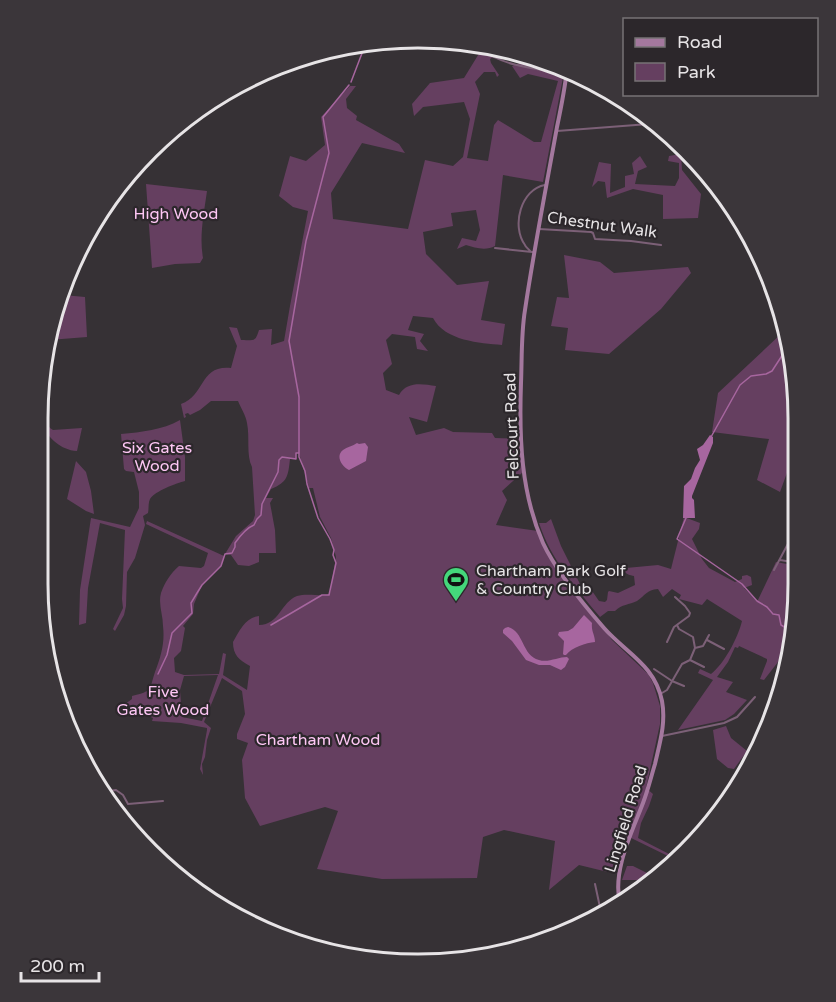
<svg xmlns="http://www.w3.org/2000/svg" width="836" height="1002" viewBox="0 0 836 1002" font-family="'Varela Round',sans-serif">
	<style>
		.green { fill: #653f60; fill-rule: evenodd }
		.water { fill: #a7669f }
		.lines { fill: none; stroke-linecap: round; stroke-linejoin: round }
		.stream { stroke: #a7669f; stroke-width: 1.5 }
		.street { stroke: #7c6077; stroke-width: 2 }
		.secondary { stroke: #a4789e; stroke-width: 4 }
		.labels { text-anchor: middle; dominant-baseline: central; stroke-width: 4.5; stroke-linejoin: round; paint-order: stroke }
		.park-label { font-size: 16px; fill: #fec7f5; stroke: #2c272b }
		.street-label { font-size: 16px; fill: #e7e4e6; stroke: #2c272b }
		.poi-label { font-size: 16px; fill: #e7e4e6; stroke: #2c272b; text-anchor: start }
		.rim { fill: none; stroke: #e7e4e6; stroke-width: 3 }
	</style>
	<rect width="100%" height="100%" fill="#363135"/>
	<path class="green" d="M478,50l12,2 6,3 -6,4 1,4 8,12 -2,2 -2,-5h-11l-9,10 5,12 -13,64 21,3 6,-36 4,-5 36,22h7l17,-61 -30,-7 -8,4 -8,-12 16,-6 37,7 -22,115 -40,-7 -8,71c-9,5 -20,2 -29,-1l-9,4 5,-11 14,3 4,-11 -4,-20 -25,3 2,13 -30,6 3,22 31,31 32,-4 -8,39 24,4 -3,21c-22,-2 -57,-4 -69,-27l-20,-2 -5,14 16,4 -4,7 8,10 -11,-2 -2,-12 -23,-3 -6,6 6,24 -9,9 3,17 13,5c8,-14 23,-11 37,-9l-9,36 -18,-5 7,18 28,-7 9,4 39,1 3,5 26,1 2,33 -21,19 5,9 -11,25 42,6 13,27 61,82 36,34 5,9 7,23v18l-14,64 7,6 -4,12 -8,17 -3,15 35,18 9,-13 6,7 -23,22 7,-14 -45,-22 -11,38 -37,-9 -30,25 6,-49 -51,-11 -21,7 -6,41 -95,1 -65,-10 21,-58 -13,-4 -65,19 -15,-28 -3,-38 6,-17 -11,-4v-5l8,-20 -3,-23 -20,-13 -18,44 7,6 -4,12 -2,17 -3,7 1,11 -3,-6 7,-39v-2l-26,-5 -29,-2 1,-3c-11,-5 -17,-6 -28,-3v-11l7,-5v-3c21,-5 17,-6 23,-24 6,-16 10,-29 8,-46 0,-11 -5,-22 -2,-33 4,-11 9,-19 18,-27l22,2 3,-2 4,-13 -62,-29 1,-3 77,35 -3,10 -19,19 -8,19 -1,10 -10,12 2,2 -4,23 -7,7 1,14 9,3 35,-1 4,-21 3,1 -3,21 24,15 3,-24c-11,-6 -17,-11 -17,-24 6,-11 13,-25 26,-26v9c20,0 22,-23 38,-29 9,-3 21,0 30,-1l3,-2 6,-36 -5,-19 -11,-21 -7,-29h-4l-10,-35h-3v6h-6c-2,17 -2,23 -19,30l-5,9h7l-3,5 5,27 1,23h-17v9l-10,4 -11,-1 -7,-10 -6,-1 11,-18 17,-15 2,-6 -3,-48c-6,-12 -2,-30 -5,-44 -1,-7 -6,-15 -9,-22h-27l-11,9 -10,5 -2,-2 -3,1 1,3 -2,1 -3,-14c25,-9 18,-39 50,-36l6,-22 -8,-19 8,1 4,12c13,0 14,3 18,-10l13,-1 -1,16 13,-4 6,-35 18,-95 -15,-4 -14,-11 11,-40 16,5 19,-16 -4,-28 29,-31h6l-10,13 1,9 10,8 -1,4 43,24 6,9 -43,-10 -31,50 2,26 75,10 17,-69 28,6 10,-9 7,-38 -6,-17 -41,5 -9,9 -2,-12 18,-21 34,-5 16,-26zM218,675l-16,46 -20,-4 -2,-27 4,-14z
		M681,154l1,16 19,24 -3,24 -35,1v-24l-30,-6 -26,9 -2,-16 -7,-1 -6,6 7,-25 12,2 -1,29 15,-6v-11l9,-2 -2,-11 8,-7 7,11 -9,4 -3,13 40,2 4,-8v-15l-11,-2 1,-5z
		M146,184l61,7c-3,22 -8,45 -4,67l-3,5 -25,1 -23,4z
		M564,255l36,7 14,11 74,-6 3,6 -30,36 -52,45 -44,-4 3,-22 -17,-2 6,-29 12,1z
		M63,295l22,2 2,40 -38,3z
		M782,333l16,85v36l-6,5 -12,33 -23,-12 12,-41 -57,-7 6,-39z
		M40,414l10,14 3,2 29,-2 -5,23c-17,-1 -27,-13 -37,-26z
		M180,420l5,37v24c-8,2 -30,10 -35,18 -2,4 -1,9 -2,14l-5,3 2,9 -10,33 -8,14 -1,34 -2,9 -9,16 -2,-2 10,-21 -1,-9 3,-69 -25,-7 -12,65 -2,35 -7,2 1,-35 11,-72 39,9 9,-19v-16l-5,-20 -8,-1 -2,-2 -3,-35c21,-2 41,-4 59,-14z
		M76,461l10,11 5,19 3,23 -8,-3 -19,-12z
		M684,517l16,6 -1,6 -7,10 10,20 7,9 26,14 7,-3v-3l5,-1 4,2 1,8 -8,3 13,14 19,-40 22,4v43l-9,44 -6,-1 -5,10 -14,18 -4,-1 7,-18v-2l-28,-13 -1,2 -3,-1 -7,15 -11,15 16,5 -7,10 21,8 -13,14 -9,6 -47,10 35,-50 -15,-7 2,-4 11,5c13,-10 27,-36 31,-53l-35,-22 -5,6 -23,-6 2,-4 -9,-6 -9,8 -5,-8c-12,1 -12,6 -21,12 -8,4 -15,3 -22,10h-7l-8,6c-24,-29 -49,-57 -61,-94h7l5,-4 10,27 19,38 10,4 9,13 6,1 2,-2 1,-8 1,-1 9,2 17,-8 -1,-9c-4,-1 -8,-1 -10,-6l2,-2 32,-3 13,4z
		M726,726l5,12 16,13 -13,18 -6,-1 -11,-9 -4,-29z
		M627,866h6l14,7h16l-5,5h-5l-4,4 -2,-1 -1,5 -10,-6h-14z"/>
	<path class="water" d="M710,435l3,2v6l-21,53v2l2,2 1,18h-12l1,-32 7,-7 4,-11 5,-8 -3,-11 6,-4z
		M357,443l2,1 6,-1 3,4 -2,14 -17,9c-7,-3 -14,-14 -6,-20 4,-3 10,-4 14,-7z
		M584,615l8,8c-1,8 3,12 3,19 -9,1 -23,5 -29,13h-2l-1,-1 1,-13 -6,-6 1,-3 9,-1 5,-3z
		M508,627c16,4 14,29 31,33 9,3 19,-3 28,-3l2,2 -4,8 -4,3 -11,-5h-11l-13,-5 -14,-19 -9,-8v-3l2,-2z"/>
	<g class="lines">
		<path class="stream" d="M351,82l13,-34
			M711,437l29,-52 11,-9 15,-2 6,-3 13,-20
			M686,518l-9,21 65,45 15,17 10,6 6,7 6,1 2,10 5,3 5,-4 3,4
			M271,625l51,-30h7l7,-32 -3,-8 1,-5 -4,-11 -12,-21 -11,-34 -2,-13 -6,-14v-60l-10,-56 17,-100 23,-88 -6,-36 26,-32
			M158,674l9,-19 5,-22 20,-20 -1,-10 6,-10 5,-8 19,-19 4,-12 7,-1 3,-6v-4c5,-7 11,-15 19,-18l3,-6 4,-4 1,-11 16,-32 1,-12 3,-3 14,2v-6h2"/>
		<path class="street" d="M482,50c24,17 56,19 84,24
			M557,131l92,-7
			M539,229l52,3 2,1 2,6 36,2 30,4
			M495,248l37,4
			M535,252h-3c-1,0 -7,-6 -7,-7 -14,-19 -4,-56 20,-60
			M780,560l18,3
			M774,570l24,-45
			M707,640l17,9
			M667,642l7,-15 15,-11 1,-3 -5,-7 -10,-9
			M695,648l8,-2 6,-11
			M690,660l14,7
			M654,669l18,12 12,5
			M662,693l5,-3 15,-26 8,-4 5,-12 -2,-11 -14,-8 -2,-4
			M662,736l62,-13 13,-6 18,-20
			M101,792l15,-2 7,5 5,9 35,-3
			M595,884l6,28h3"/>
		<path class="secondary" d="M567,69c-2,19 -6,39 -10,58 -11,61 -23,122 -32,183 -4,24 -3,49 -4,73 -2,55 0,110 22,160 13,28 41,62 61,85 22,25 51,37 58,73 4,22 -2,41 -7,63 -4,13 -7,26 -12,39 -11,29 -31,68 -23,100"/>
	</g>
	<defs>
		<symbol id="stadium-pin" viewBox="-11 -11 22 30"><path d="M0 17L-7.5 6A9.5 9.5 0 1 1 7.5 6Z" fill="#44d77b" stroke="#2c272b"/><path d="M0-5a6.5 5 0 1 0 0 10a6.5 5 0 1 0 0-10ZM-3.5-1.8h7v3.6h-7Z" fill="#111"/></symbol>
	</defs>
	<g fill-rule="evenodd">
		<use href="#stadium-pin" x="441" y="565" width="30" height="40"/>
	</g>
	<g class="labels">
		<g class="park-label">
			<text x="176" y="214">High Wood</text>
			<text x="157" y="448">Six Gates<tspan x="157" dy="18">Wood</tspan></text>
			<text x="163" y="692">Five<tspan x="163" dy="18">Gates Wood</tspan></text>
			<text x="318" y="740">Chartham Wood</text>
		</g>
		<g class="street-label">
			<text transform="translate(602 225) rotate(8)">Chestnut Walk</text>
			<text transform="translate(512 426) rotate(-92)">Felcourt Road</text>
			<text transform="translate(626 819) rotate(-73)">Lingfield Road</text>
		</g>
		<g class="poi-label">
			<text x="476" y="571">Chartham Park Golf<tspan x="476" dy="18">&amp; Country Club</tspan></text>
		</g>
	</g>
	<path d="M0 0H836V1002H0ZM418 48H418A370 370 0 0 1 788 418V584A370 370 0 0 1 418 954H418A370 370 0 0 1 48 584V418A370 370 0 0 1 418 48Z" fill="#3b363a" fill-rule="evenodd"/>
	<path class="rim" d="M418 48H418A370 370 0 0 1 788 418V584A370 370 0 0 1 418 954H418A370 370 0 0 1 48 584V418A370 370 0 0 1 418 48Z"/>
	<rect x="623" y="18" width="195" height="78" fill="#2c272b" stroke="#777376" stroke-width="1.5"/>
	<rect x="635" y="38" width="30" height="9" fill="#a4789e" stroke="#777376" stroke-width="1.5"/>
	<text x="677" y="48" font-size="18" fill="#e7e4e6">Road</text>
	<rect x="635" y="63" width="30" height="18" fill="#653f60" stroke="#777376" stroke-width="1.5"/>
	<text x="677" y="78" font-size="18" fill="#e7e4e6">Park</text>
	<path d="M21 972v9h78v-9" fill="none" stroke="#e7e4e6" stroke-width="3"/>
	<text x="30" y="972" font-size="18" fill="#e7e4e6" stroke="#2c272b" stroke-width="4.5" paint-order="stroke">200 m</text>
</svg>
